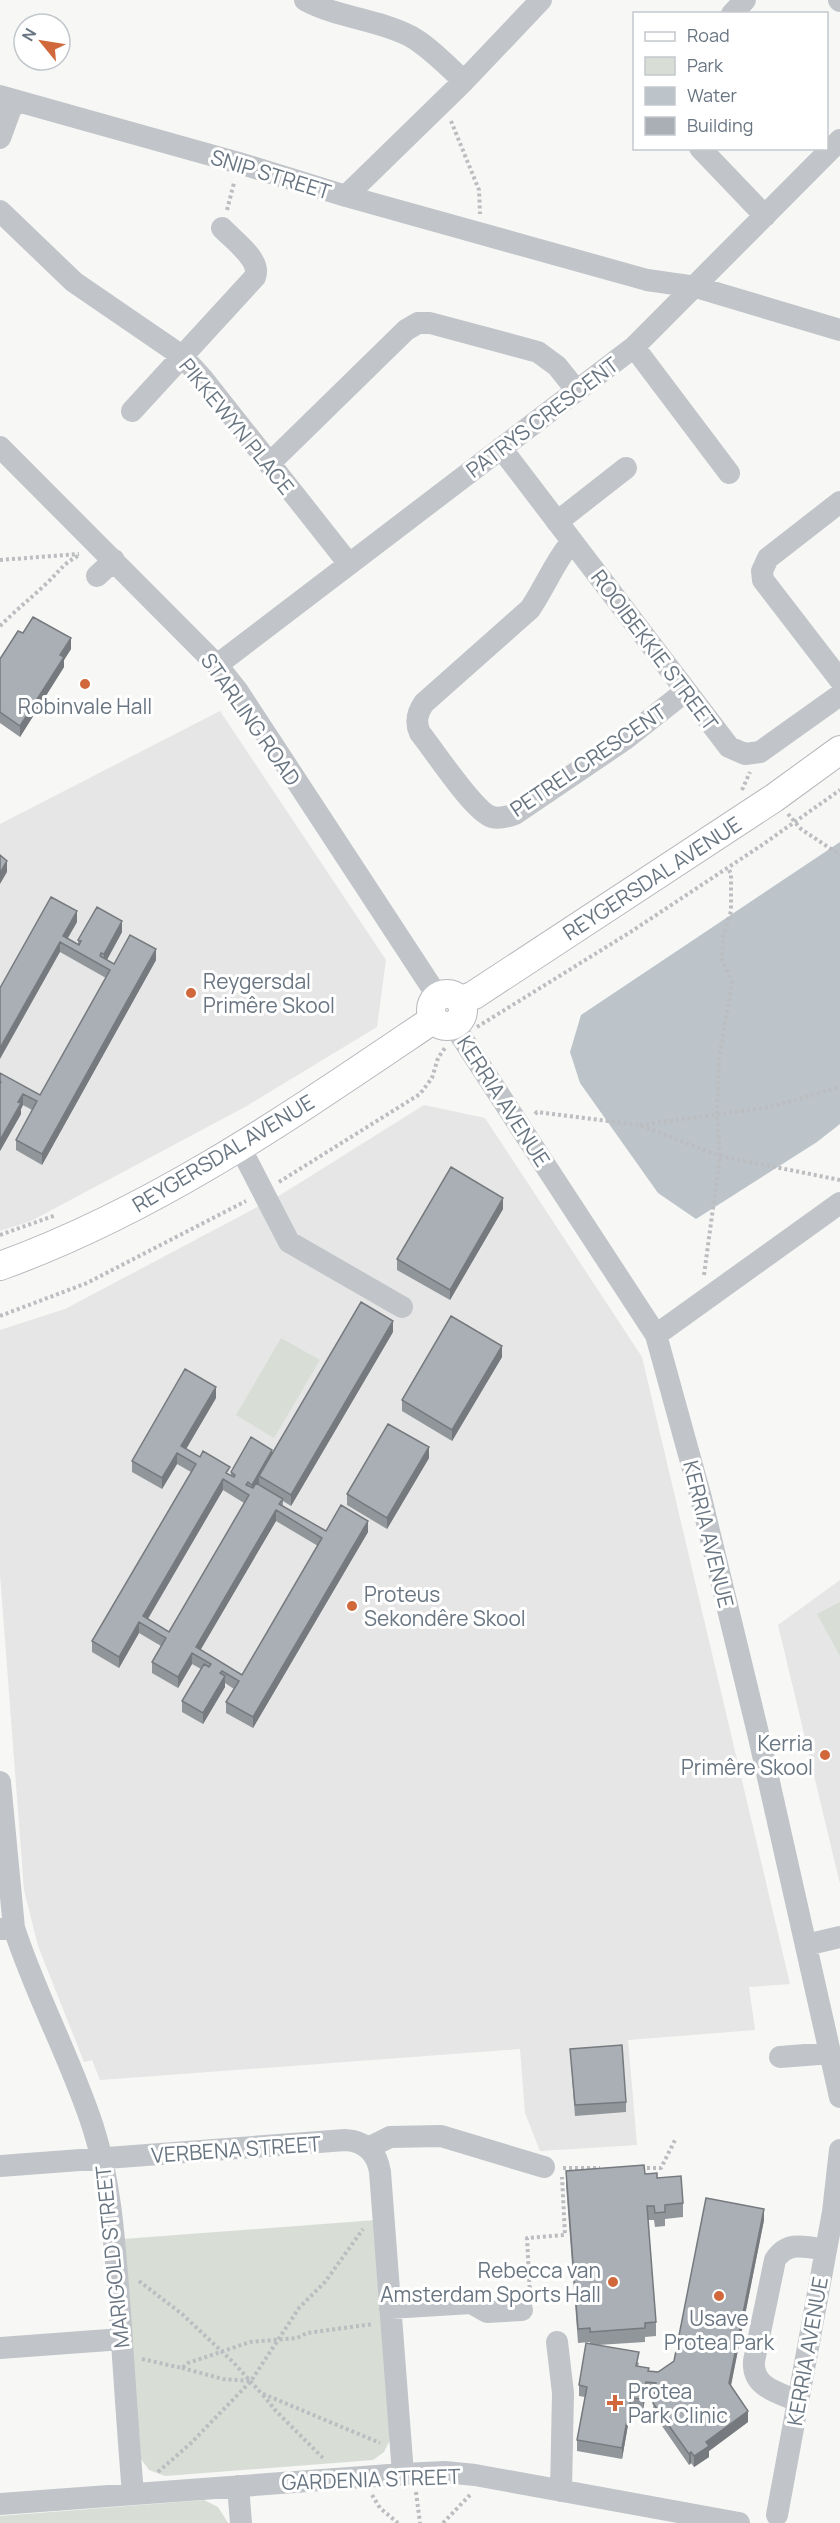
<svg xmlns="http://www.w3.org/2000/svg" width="840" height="2523" viewBox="0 0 840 2523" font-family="Manrope,sans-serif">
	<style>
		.built { fill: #e5e6e5 }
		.green { fill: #d8ded6 }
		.water { fill: #bcc4c9 }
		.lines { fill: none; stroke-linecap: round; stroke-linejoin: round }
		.major-casing { stroke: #b5b8bc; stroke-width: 30 }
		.path { stroke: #bbbdc0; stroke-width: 4; stroke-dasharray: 3 3; stroke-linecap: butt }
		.minor { stroke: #c1c4c8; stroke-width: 22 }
		.major { stroke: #fff; stroke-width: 28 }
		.wall { fill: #91969b; fill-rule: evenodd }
		.shaded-wall { fill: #767a7e }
		.building { fill: #a9afb4; stroke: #767a7e; stroke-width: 1.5; fill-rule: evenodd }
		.poi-dot { fill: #d1683b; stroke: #fff; stroke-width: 2 }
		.labels { text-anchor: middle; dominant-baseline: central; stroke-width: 6; stroke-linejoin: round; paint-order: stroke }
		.street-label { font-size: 21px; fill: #697682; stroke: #fff }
		.poi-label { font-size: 21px; fill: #697682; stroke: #fff; text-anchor: start }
	</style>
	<rect width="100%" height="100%" fill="#f7f7f5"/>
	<path class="built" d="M220,711l166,249 -9,67 -132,80 -214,114 -31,10v-407z
		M424,1105l61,13 157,239 148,627 -41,3 6,43 -127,10 9,105 -97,6 -15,-38 -5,-64 -420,31 -8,-20 -8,2 -46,-116 -14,-56 -24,-316v-244l65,-21 217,-115z
		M840,1580v304l-62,-259z"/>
	<path class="green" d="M281,1338l39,22 -46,78 -38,-23z
		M840,1602v54l-23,-42z
		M376,2220l14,220 -6,12 -11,8 -208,16 -16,-6 -8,-11 -18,-220z
		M204,2500l14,7 10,16h-228v-7z"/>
	<path class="water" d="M840,842v282l-23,18 -121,77 -38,-26 -78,-110 -10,-31 11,-37z"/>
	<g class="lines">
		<defs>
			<path id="major" d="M431 1010a16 16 0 1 1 32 0a16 16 0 1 1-32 0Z
				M460,1001l14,-6 300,-197 66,-48
				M0,1266c158,-57 296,-154 434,-247"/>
		</defs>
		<use href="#major" class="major-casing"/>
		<path class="path" d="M451,121l28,69 1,24
			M227,210l7,-27
			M0,560l79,-6
			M0,626c15,-15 31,-28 47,-43 12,-11 16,-20 33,-28
			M742,790l8,-18
			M788,814l13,15 39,26
			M477,1027l152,-94 133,-88 78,-55
			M535,1114l2,-2 102,13 81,31 120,24
			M640,1125l130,-18 70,-20
			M279,1182l141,-88 12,-16 6,-20 7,-10
			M0,1235l56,-20
			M704,1275l16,-119 -3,-42 2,-55 13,-76 -10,-23 1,-23 8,-26v-37l-3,-6
			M0,1316l87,-33 159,-82
			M563,2168h37
			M641,2168h20l14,-28
			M139,2281l43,33 51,48 28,31 119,50
			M530,2294l-3,-56 38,-3 -3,-58
			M142,2359l40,9 6,-5 62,-21 47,-4 10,-5 66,-9
			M182,2368l41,11 27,2
			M263,2395l13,16 48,48
			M158,2472l32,-28 61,-63 48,-73 26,-26 38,-53
			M416,2492l4,31
			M372,2495l8,13 18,15
			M443,2523l27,-28"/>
		<path class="minor" d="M305,0c33,18 72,19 105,36 20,11 37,30 54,45
			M839,0l1,1
			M732,14l13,-14
			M0,96l239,67 107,33 301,84 49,7 144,43
			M0,138l14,-38
			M700,148l65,68
			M346,196l118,-115 77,-81
			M0,211l74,71 108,74 21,23 146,185
			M634,347l95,126
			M132,411l123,-134c7,-17 -22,-37 -33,-49
			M0,447l217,218 20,25 201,307
			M501,448l228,299 16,7 15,-2 80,-57
			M269,464l137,-134 12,-7h12l108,29 19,14 20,25
			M840,502l-72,56 -6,13 1,9 77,100
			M557,522l69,-54
			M572,541c-17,20 -27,46 -42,68l-106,94c-7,10 -9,19 -4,30 14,17 54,79 72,84 8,2 15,0 23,-3l109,-74 62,-49
			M97,576l17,-16
			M217,665l417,-318 206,-207
			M453,1024l203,311 45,163 57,235 82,364
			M240,1147l49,95 113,65
			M656,1335l184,-132
			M0,1782l14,146
			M0,1929l14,-1c22,68 57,131 79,199 19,59 22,124 27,185 4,61 8,121 13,182
			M806,1945l34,-8
			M780,2057l51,-4
			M368,2148l22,-11 51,-1 103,31
			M0,2166l345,-26c20,1 32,12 35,32l23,302
			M390,2308l81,-5 16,9 35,-2
			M557,2342l6,51 -2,98
			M0,2348l122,-9
			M798,2401c-21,-9 -46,-14 -44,-40l21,-101c13,-20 31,-13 51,-10
			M238,2486l3,37
			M0,2504l403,-30 42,-2 30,3 264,48
			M777,2515l56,-303 7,-62"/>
		<use href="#major" class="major"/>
	</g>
	<path class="wall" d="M23,633l48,16 -7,11v7l-44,70 -20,-14v-64z
		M77,922l-9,16 10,6v-4l44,-8 -15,28 7,4 42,-4 -114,205 -26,-15v-10l16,-30 -9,-5 -2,4v5l-21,37v-78l40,22 66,-117 -46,-26 -60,36z
		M503,1209l-53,91 -53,-30v-11z
		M393,1332l-102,174 -8,-5v5l43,25 42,1 -115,196 -27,-15v-11l8,-13 -9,-6v4l-22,37 -21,-12v-11l19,-32 -9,-5 -14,24 -26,-15v-11l9,-16 -22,-13 -20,35 -27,-16v-11l99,-169 -14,-8 -15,25 -30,-17v-11l84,-63 -30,51 45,27v-4l41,-19zM223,1490l21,13 -75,129 -21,-13zM276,1521l42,25 -76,129 -42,-25z
		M502,1357l-50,84 -50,-30v-11z
		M429,1458l-42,71 -40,-24v-11z
		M570,2049l56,53v10l-51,4z
		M566,2171l79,3 12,4 26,25v14l-18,2v7l-10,1 -1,-7h-6l8,102v14l-11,1v5l-47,3 41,18 -1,3 11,5 9,1 16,-11 90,-141 -33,166 17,36 -39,29v6l-15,10 -3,-4 -2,2 -36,-52 1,-19 -8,-1 -3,17 -12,-2 -9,51 -45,-8v-11l8,-43 -6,-1v-11l11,-41v-2l-12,1 -12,-158z"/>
	<path class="shaded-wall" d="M71,638v11l-7,11v7l-44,70v-11z
		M7,861v11l-7,12v-11z
		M77,911v11l-13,22 -1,-8z
		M122,921v11l-18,33v-11z
		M60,942v10l-60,107v-11z
		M156,949v11l-114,205v-11z
		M23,1094v11l-2,4v5l-21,37v-11z
		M503,1198v11l-53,91v-10z
		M393,1321v11l-102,174v-11z
		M502,1346v11l-50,84v-11z
		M216,1387v11l-34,58 -1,-10z
		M429,1447v11l-42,71v-11z
		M272,1450v11l-13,15v7l-7,12v-10z
		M177,1453v11l-15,25v-11z
		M223,1479v11l-79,135 -1,-9z
		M276,1510v11l-79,135 -1,-9z
		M368,1521v11l-115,196v-11z
		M139,1622v11l-20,35v-11z
		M192,1653v11l-14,24v-11z
		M225,1676v11l-22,37v-11z
		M764,2209v11l-35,174v-11z
		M646,2382v11l-3,17v-11z
		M631,2398v10l-9,51v-11z
		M748,2411v11l-39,29v6l-15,10v-11l12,-14z
		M691,2452v11l-2,2v-11z"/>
	<path class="building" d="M33,617l38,21 -11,17 4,2 -44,69 -20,-14v-53l18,-28 5,2z
		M0,855l7,6 -7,12z
		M51,897l26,14 -14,25 16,9 2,-4 -3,-1 19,-33 25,14 -18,33 -3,-1 -1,3 14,8 16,-29 26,14 -114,205 -26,-14 21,-39 -14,-7 -5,8 3,1 -21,37v-56l1,-2 -1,-1v-8l40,22 70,-125 -50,-28 -60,106v-60z
		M451,1167l52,31 -53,92 -53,-31z
		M361,1302l32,19 -102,174 -32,-19z
		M451,1316l51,30 -50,84 -50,-30z
		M185,1369l31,18 -35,59 19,11 3,-6 27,16 -4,6 8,4 1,-2 -4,-3 20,-35 21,13 -20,35 -4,-3 -2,3 7,3 3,-5 27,16 -4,5 47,27 15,-26 27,16 -115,196 -27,-15 13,-21 -17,-10 -2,2 5,3 -22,37 -21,-12 22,-37 5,3 2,-3 -19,-11 -14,24 -26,-15 14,-24 -27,-16 -20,35 -27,-16 104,-177 -19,-11 -15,25 -30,-17zM223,1479l26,16 -80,137 -26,-16zM276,1510l46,28 -80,137 -46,-28z
		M388,1424l41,23 -42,71 -40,-24z
		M622,2045l4,57 -51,3 -5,-56z
		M644,2165l1,9 12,-1v5l24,-2 2,27 -18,2v7l-10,1 -1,-7h-7l9,116 -11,1v5l-55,4v-4l-12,1 -12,-158z
		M706,2198l58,11 -35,174 19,28 -42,31 3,4 -15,10 -3,-4 -2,2 -36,-51 3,-20 -10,-1 -3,17 -12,-1 -9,50 -45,-8 10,-53 -8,-2 7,-42 53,9 -3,14 13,2 -1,3 10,1 16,-11z"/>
	<g class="poi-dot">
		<circle cx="85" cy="684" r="6"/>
		<circle cx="191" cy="993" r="6"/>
		<circle cx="352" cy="1606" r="6"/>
		<circle cx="825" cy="1755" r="6"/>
		<circle cx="613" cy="2282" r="6"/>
		<circle cx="719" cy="2296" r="6"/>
		<path d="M612 2394h6v6h6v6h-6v6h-6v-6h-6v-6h6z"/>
	</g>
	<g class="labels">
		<g class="street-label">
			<text transform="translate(271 174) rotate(17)">SNIP STREET</text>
			<text transform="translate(542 417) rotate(-37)">PATRYS CRESCENT</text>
			<text transform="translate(237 426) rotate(51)">PIKKEWYN PLACE</text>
			<text transform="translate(655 650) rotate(53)">ROOIBEKKIE STREET</text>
			<text transform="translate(251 719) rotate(55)">STARLING ROAD</text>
			<text transform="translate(588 760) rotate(-34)">PETREL CRESCENT</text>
			<text transform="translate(652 878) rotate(-33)">REYGERSDAL AVENUE</text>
			<text transform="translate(504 1101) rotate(57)">KERRIA AVENUE</text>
			<text transform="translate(223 1153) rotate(-31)">REYGERSDAL AVENUE</text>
			<text transform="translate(709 1534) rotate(76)">KERRIA AVENUE</text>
			<text transform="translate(236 2149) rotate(-4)">VERBENA STREET</text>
			<text transform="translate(112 2257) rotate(-96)">MARIGOLD STREET</text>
			<text transform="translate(807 2351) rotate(-80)">KERRIA AVENUE</text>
			<text transform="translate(371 2479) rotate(-2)">GARDENIA STREET</text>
		</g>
		<g class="poi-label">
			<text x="85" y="706" text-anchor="middle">Robinvale Hall</text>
			<text x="203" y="981">Reygersdal<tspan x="203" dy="24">Primêre Skool</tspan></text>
			<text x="364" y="1594">Proteus<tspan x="364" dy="24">Sekondêre Skool</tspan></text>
			<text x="813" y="1743" text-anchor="end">Kerria<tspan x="813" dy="24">Primêre Skool</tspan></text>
			<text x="601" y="2270" text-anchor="end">Rebecca van<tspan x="601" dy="24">Amsterdam Sports Hall</tspan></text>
			<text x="719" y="2318" text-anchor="middle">Usave<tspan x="719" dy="24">Protea Park</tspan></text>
			<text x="628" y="2391">Protea<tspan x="628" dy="24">Park Clinic</tspan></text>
		</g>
	</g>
	<rect x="633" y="12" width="195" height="138" fill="#ffffff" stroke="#c3c8cd" stroke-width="1.5"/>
	<rect x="645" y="32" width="30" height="9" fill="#ffffff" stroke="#c3c8cd" stroke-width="1.5"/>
	<text x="687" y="42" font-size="18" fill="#697682">Road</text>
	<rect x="645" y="57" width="30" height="18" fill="#d8ded6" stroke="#c3c8cd" stroke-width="1.5"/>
	<text x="687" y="72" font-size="18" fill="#697682">Park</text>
	<rect x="645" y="87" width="30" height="18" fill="#bcc4c9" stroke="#c3c8cd" stroke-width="1.5"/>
	<text x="687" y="102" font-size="18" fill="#697682">Water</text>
	<rect x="645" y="117" width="30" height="18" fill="#a9afb4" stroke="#c3c8cd" stroke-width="1.5"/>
	<text x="687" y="132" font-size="18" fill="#697682">Building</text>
	<g transform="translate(42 42) rotate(300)"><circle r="28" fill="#ffffff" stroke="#c3c8cd" stroke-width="1.5"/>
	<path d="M0-4.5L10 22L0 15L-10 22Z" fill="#d1683b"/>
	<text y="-9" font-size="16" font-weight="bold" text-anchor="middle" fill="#697682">N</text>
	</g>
</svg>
